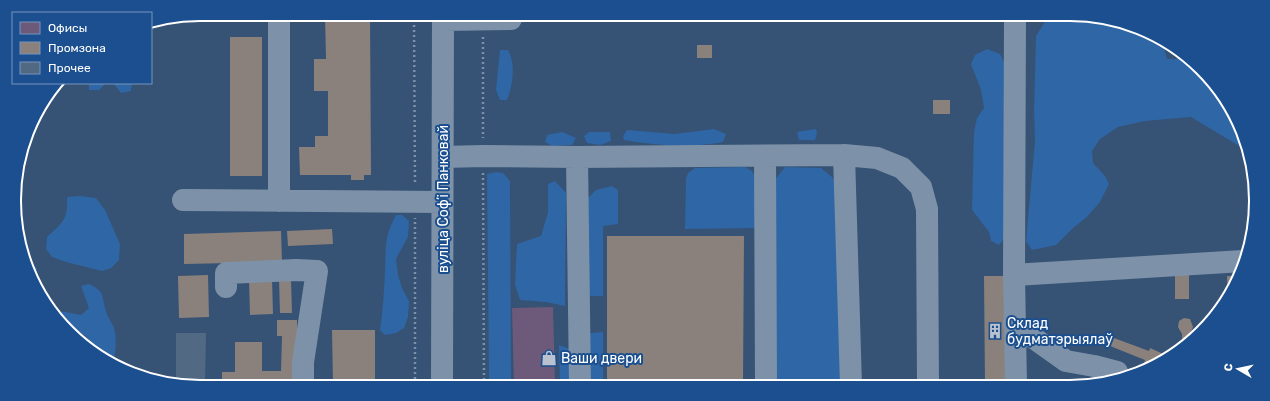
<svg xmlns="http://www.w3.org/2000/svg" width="1270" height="401" viewBox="0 0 1270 401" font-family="Rubik,sans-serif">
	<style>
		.green { fill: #2f66a5 }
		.offices { fill: #6d597a }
		.industry { fill: #8a817c }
		.building { fill: #526984 }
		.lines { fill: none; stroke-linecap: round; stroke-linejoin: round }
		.path { stroke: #7d92a8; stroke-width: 2.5; stroke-dasharray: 2 3; stroke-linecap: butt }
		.minor { stroke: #7d92a8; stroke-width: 22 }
		.labels { text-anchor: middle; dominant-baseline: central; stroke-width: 4; stroke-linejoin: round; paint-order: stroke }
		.street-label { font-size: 14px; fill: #fff; stroke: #1b4f8f }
		.poi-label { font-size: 14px; fill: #fff; stroke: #1b4f8f; text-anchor: start }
		.rim { fill: none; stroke: #fff; stroke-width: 2 }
	</style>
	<rect width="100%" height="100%" fill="#365274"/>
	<path class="green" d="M1053,17l53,1 56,23 5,18h10l3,-7 45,45 21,53 -55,-33 -46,4 -27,6 -18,12 -8,12 1,12 12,13 4,8 -9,18 -13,15 -14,11 -17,17 -24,5 -6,-9 9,-100 -1,-30 2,-75 10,-16z
		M987,49l13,5 5,10 -1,175 -5,6 -8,-4 -2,-9 -17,-22 2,-78 3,-14 7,-10 -3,-18 -10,-26 4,-9z
		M500,50h8c8,14 5,35 -1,50h-7l-4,-10z
		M89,83h17l-7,7h-10z
		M113,83h19l-1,8 -10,2z
		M714,129l12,5 -3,8c-32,6 -67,4 -99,-2l-1,-4 4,-6 48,4z
		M816,129l1,4 -2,7h-16l-2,-8z
		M562,132l14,6 -4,7 -20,1 -7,-4 2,-7z
		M589,132h21l1,9 -11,4 -13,-2 -3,-7z
		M745,167l7,4 4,7 1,50 -72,1 1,-50 2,-6 7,-5z
		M785,167l36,1 11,9 8,12 1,196h-66l-1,-204z
		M496,172l7,1 7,8 1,199h-22l-2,-206z
		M555,181l11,12 -1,113 -19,-4 -26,-2 -5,-15 2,-41 24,-8 7,-24v-28z
		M612,186l6,4v34l-15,2v70h-14l-3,-96 10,-10z
		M80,196l16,2 9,12 15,34 -1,16 -8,8 -9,3 -36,-9 -14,-5 -6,-8 1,-12c16,-15 21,-17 20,-40z
		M396,215h6l7,6 -1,16 -12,22 2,16 4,13 7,13 -1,16 -4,11 -8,5 -11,2 -5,-5c3,-19 4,-39 5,-59 1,-24 -1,-34 11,-56z
		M29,262l8,6 -1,16 -9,-20z
		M89,284c17,8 12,12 17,27 1,6 6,11 8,17 3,10 2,24 -1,34l-16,-7 -4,-3 -7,-16 -9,-5 -6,-1 -18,-18h13l15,3 8,-7 -8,-22z
		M603,332v52h-18l5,-51z
		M559,345l11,4 1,35h-11z"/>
	<path class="offices" d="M553,307l2,77h-41l-2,-76z"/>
	<path class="industry" d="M325,15h45l1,160h-7v5h-13v-5h-51l-1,-28h16v-11h13v-45h-14v-32h12z
		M230,37h32v139h-32z
		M697,45h15v13h-15z
		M933,100h17v14h-17z
		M332,229l1,15 -45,2 -1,-15z
		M281,231l1,31 -98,2v-30z
		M607,236h137l-1,149 -136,-1z
		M1175,274h14v25h-14z
		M208,275l1,42 -30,1 -1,-42z
		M984,276h22l1,109h-22z
		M1227,276h11l-7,18 -3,4z
		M272,278l1,36 -23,1 -1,-36z
		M279,279h12l1,34h-12z
		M1184,318l6,1 3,8 -3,7v9l-8,5v-14l-4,-7 1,-6z
		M277,320h20v64l-75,-1v-11h13v-30h27v29h19l1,-35h-5z
		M332,330h43v54h-42z
		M1114,338l35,13 1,-3 18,8 -15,11 -9,-3 1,-4 -35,-14z"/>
	<path class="building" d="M176,333h30l-1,50h-29z"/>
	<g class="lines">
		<path class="path" d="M414,15l1,168
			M483,37v101
			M483,173l1,211
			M415,384v-166"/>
		<path class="minor" d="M1015,17l-1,258 2,110
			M443,20l68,-1
			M844,155l7,230
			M765,156l1,229
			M443,157l40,-1 94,1 267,-2 33,3 25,10 19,19 6,22 1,176
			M577,157l3,227
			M183,200l259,2
			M279,201v-187
			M1014,275l229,-14
			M226,287v-14l71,-3 20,1 -14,91v22
			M1014,324l52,37 28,5 23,6 2,6
			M442,384l1,-369"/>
	</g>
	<defs>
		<symbol id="building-bare" viewBox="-9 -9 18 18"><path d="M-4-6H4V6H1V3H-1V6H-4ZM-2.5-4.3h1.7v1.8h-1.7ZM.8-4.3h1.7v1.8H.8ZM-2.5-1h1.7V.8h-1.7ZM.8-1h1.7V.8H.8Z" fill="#b9c2ce" stroke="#1b4f8f" stroke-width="2.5" paint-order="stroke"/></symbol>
		<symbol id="shop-bare" viewBox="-9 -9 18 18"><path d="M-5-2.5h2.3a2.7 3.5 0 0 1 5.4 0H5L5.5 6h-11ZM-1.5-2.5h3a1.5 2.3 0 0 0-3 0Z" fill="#b9c2ce" stroke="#1b4f8f" stroke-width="2.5" paint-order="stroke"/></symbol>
	</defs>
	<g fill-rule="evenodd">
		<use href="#building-bare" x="984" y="320" width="22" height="22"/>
		<use href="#shop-bare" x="538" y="347" width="22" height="22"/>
	</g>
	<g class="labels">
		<g class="street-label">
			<text transform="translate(443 199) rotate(-90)">вуліца Софʼі Панковай</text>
		</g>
		<g class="poi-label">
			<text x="1007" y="323">Склад<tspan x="1007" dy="16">будматэрыялаў</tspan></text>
			<text x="561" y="358">Ваши двери</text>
		</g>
	</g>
	<path d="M0 0H1270V401H0ZM200 21H1070A179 179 0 0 1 1249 200V201A179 179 0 0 1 1070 380H200A179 179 0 0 1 21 201V200A179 179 0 0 1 200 21Z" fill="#1b4f8f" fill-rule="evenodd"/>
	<path class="rim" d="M200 21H1070A179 179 0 0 1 1249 200V201A179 179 0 0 1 1070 380H200A179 179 0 0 1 21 201V200A179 179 0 0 1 200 21Z"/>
	<rect x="12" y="12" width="140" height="72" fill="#1b4f8f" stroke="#7695bc"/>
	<rect x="20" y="22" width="20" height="12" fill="#6d597a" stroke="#7695bc"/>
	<text x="48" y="32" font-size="12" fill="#ffffff">Офисы</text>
	<rect x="20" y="42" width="20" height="12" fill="#8a817c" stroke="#7695bc"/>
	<text x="48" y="52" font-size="12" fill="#ffffff">Промзона</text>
	<rect x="20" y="62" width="20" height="12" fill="#526984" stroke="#7695bc"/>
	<text x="48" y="72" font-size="12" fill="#ffffff">Прочее</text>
	<g transform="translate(1238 369) rotate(279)" stroke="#1b4f8f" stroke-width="3" paint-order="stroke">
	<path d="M0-3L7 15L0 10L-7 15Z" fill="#ffffff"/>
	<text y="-6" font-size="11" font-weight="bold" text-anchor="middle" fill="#ffffff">С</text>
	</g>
</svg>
